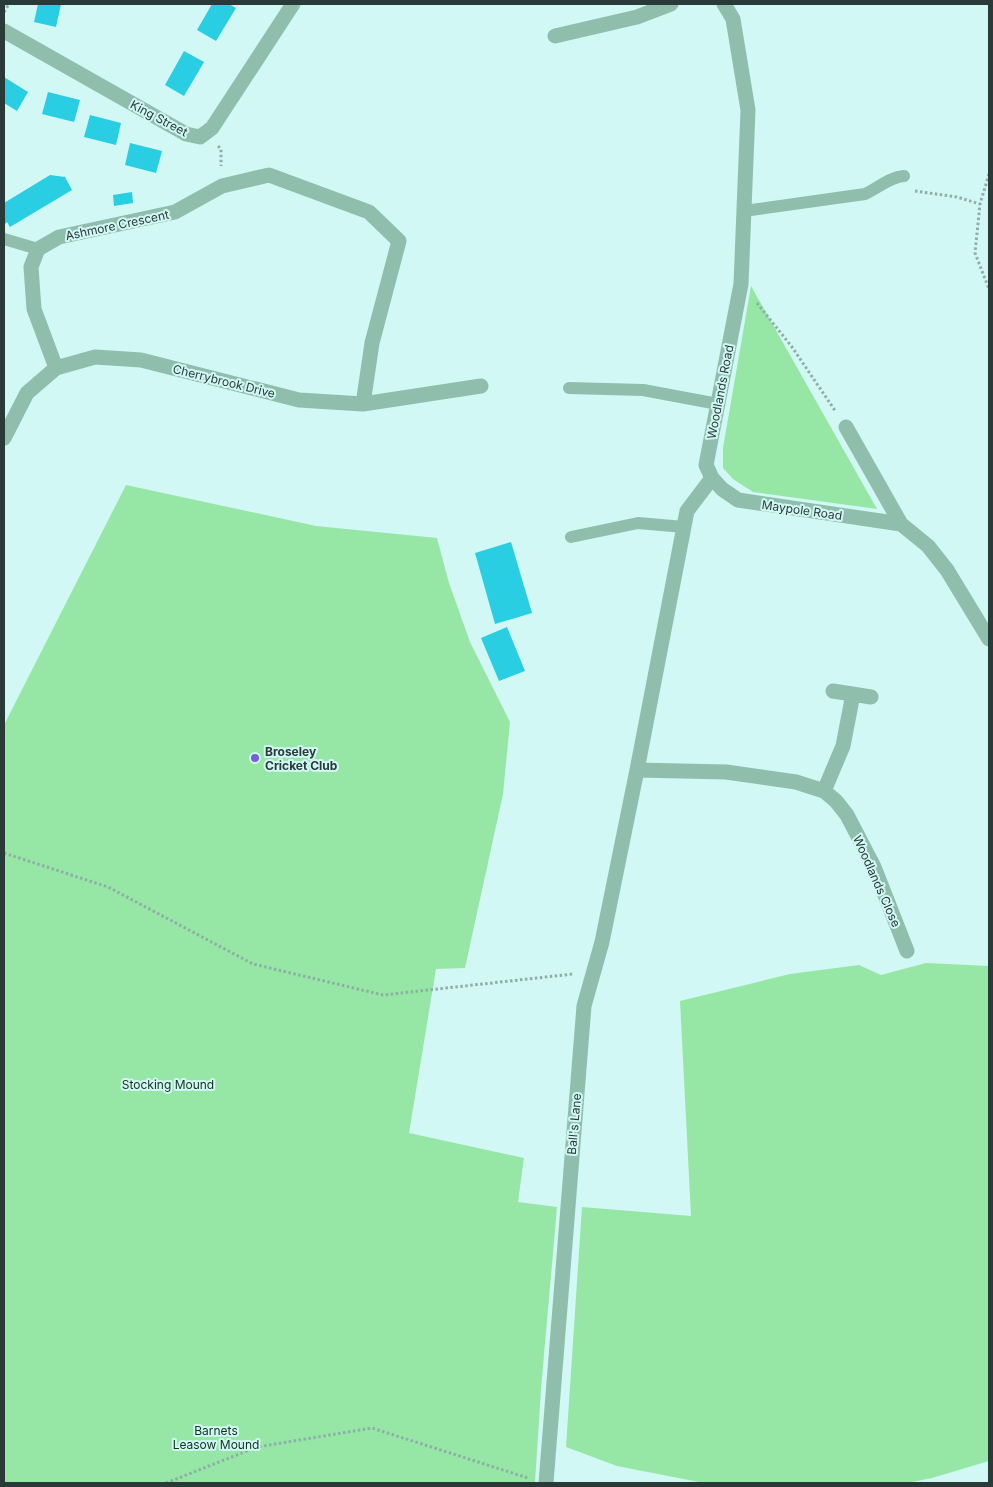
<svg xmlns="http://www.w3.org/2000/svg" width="993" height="1487" viewBox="0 0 993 1487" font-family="Inter,sans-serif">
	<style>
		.green { fill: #96e7a5 }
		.building { fill: #2acee2 }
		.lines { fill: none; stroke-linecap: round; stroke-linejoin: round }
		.path { stroke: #90adaa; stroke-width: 3; stroke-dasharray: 2.5 2.5; stroke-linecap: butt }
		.lane { stroke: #8fbfac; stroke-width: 12 }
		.street { stroke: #8fbfac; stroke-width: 15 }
		.poi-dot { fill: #7560da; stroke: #d1f8f4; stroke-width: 2 }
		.labels { text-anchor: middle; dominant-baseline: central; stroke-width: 4; stroke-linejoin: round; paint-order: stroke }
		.street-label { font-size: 12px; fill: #2a3a38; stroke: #d1f8f4 }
		.poi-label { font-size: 12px; font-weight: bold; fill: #2a3a38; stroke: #d1f8f4; text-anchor: start }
		.park-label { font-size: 12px; fill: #0f3218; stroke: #d1f8f4 }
	</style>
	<rect width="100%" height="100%" fill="#d1f8f4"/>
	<path class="green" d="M751,286l126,223 -124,-17 -20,-13 -10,-11v-20z
		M126,485l190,41 121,12 12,45 21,59 40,80 -7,72 -38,174 -29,1 -27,164 115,25 -6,44 39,5 -16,182 -6,94h-531v-16l1,-4 -1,-4v-734z
		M926,963l63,3v495l-57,17 -25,5h-203l-87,-17 -51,-19 16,-240 109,9 -11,-215 110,-27 69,-9 22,10z"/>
	<path class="building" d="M38,4h23l-5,23 -22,-5z
		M212,4h17l7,4 -20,33 -19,-11z
		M184,51l20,11 -20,34 -19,-11z
		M4,77l24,15 -11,19 -13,-8z
		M48,92l32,8 -6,22 -32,-8z
		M90,115l31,8 -5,22 -32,-8z
		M130,143l32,8 -6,22 -31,-8z
		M50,175l15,2 7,13 -62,37 -3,-5 -3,3v-22z
		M132,192l1,11 -19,3 -1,-11z
		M511,542l21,71 -37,11 -20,-71z
		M507,627l18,44 -26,10 -18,-43z"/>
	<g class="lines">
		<path class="path" d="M4,12l5,-8
			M218,146l3,3v17
			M989,174l-9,30 -5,49 14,36
			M915,191l42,6 23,7
			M757,303l35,44 44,65
			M4,853l104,34 145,77 130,31 190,-21
			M166,1483l91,-36 115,-19 156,50"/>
		<path class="lane" d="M744,211l121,-17c13,-6 25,-17 39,-18
			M4,239l34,10
			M569,388l74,2 75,14
			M571,537l67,-14 46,4"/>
		<path class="street" d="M4,31l182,103 14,3 12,-9 81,-124
			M555,36l82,-19 34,-13
			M56,368l-22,-59 -3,-42 7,-18 21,-12 116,-25 47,-26 47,-11 100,37 30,29 -27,102 -9,61
			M846,427l55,97
			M4,438l23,-45 29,-25 39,-11 46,3 158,40 64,4 118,-18
			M712,478l10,11 16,11 163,24 27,22 19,24 42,69
			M833,691l38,6
			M637,770l89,2 70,10 28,9 12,10 11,14 27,52 33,84
			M824,791l19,-45 10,-52
			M546,1483l38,-477 18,-64 35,-172 50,-259 25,-33 -6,-13 35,-181 7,-174 -15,-91 -9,-15"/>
	</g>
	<circle class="poi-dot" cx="255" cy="758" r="5"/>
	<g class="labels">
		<g class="street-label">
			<text transform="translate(159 118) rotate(28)">King Street</text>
			<text transform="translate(117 225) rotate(-12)">Ashmore Crescent</text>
			<text transform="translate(224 381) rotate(14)">Cherrybrook Drive</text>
			<text transform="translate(720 392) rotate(-79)">Woodlands Road</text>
			<text transform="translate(802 510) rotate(8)">Maypole Road</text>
			<text transform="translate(877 881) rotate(66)">Woodlands Close</text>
			<text transform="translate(574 1124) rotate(-85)">Ball's Lane</text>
		</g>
		<g class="poi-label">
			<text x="265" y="751">Broseley<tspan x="265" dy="14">Cricket Club</tspan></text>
		</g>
		<g class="park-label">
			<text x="168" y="1084">Stocking Mound</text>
			<text x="216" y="1430">Barnets<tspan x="216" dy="14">Leasow Mound</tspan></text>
		</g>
	</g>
	<rect width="993" height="1487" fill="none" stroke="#2a3a38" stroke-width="10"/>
</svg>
